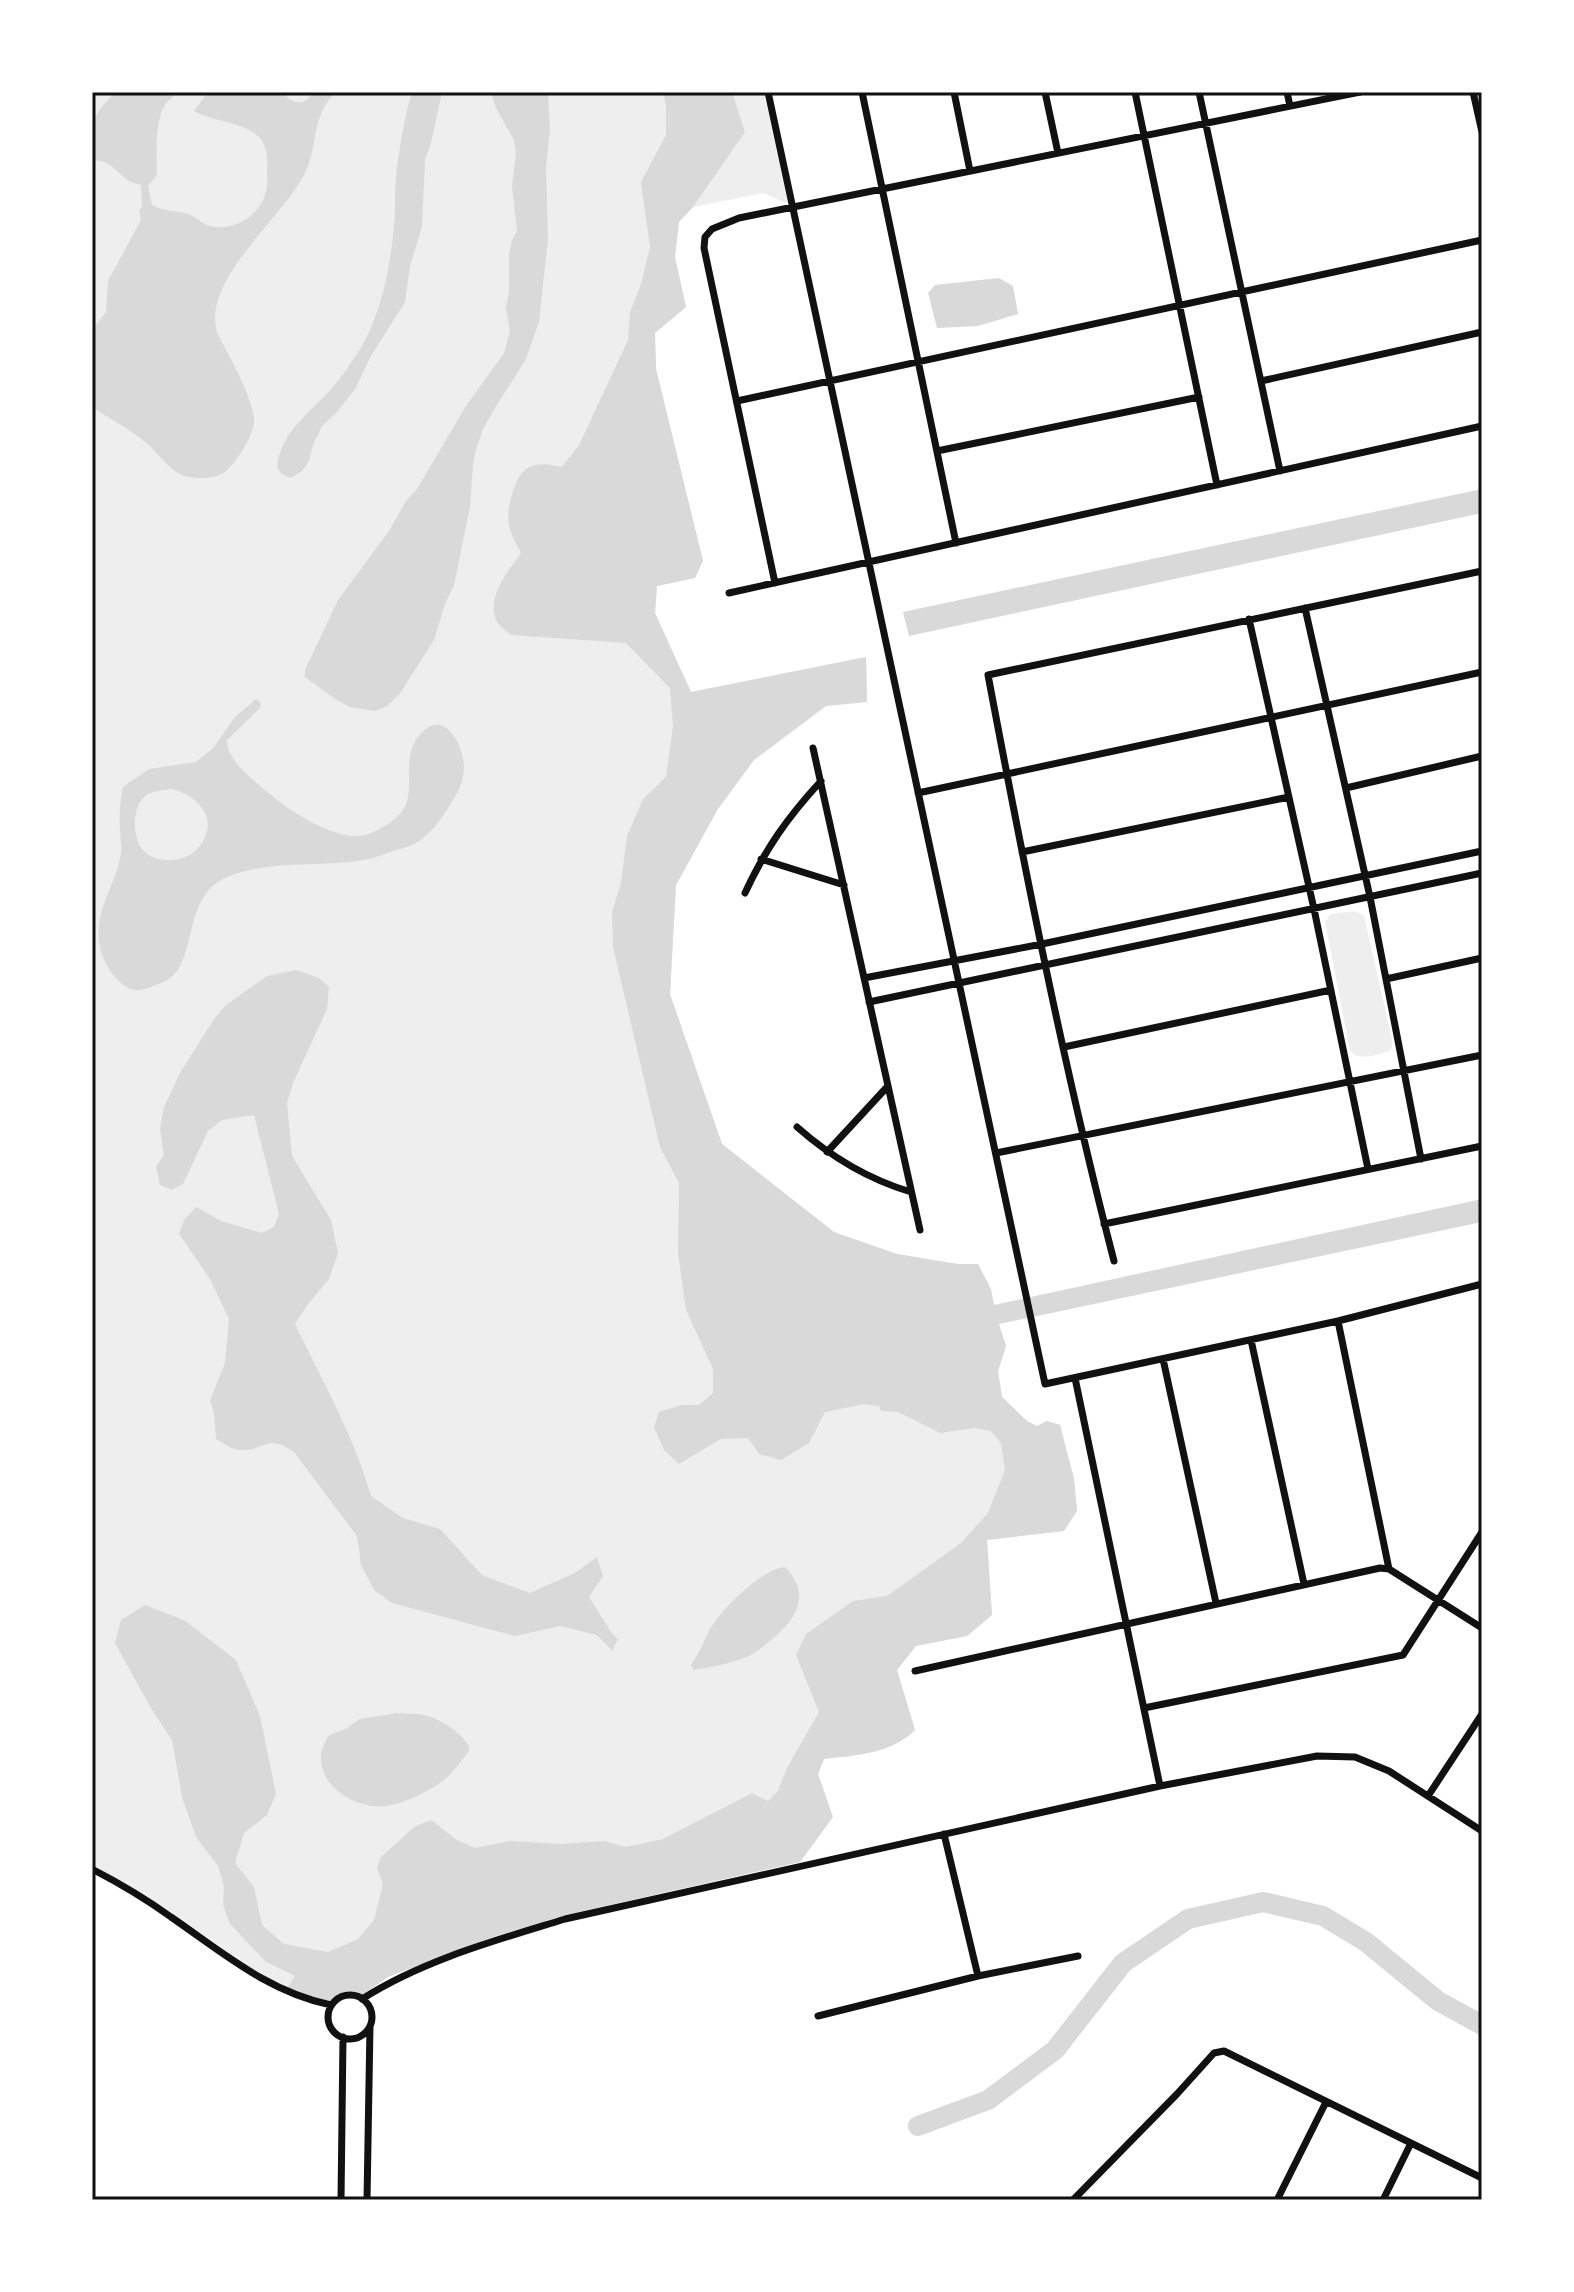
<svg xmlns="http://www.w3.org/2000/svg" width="1574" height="2292" viewBox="0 0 1574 2292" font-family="'IBM Plex Serif',serif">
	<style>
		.green { fill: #eee }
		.water { fill: #d9d9d9; fill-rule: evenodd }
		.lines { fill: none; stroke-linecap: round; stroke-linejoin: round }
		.river { stroke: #d9d9d9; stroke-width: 20 }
		.minor { stroke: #111; stroke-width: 7 }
		.neatline { fill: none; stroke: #111; stroke-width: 3 }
	</style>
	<rect width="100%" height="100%" fill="#fff"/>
	<path class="green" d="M92,92h672l24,112 -25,-11 -70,14 -14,15 -4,35 11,50 -31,26 1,36 47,192 -8,17 -38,8 -2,27 36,79 175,-35 1,45 -41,4 -72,54 -36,48 -42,77 -6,110 52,149 112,88 63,22 61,10h20l13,25 4,25 11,32 -8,25 4,26 25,24 10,5 10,-5 13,4 14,54 3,32 -13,20 -77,9 5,75 -25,21 -51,10 -19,24 18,60c-24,24 -59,25 -91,29l-6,15 15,43 -33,45 -235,53 -75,23 -102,39 -26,18c-13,-5 -22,-4 -32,6l-40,-11 -34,-18 -80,-57 -84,-51z
		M1356,911l8,5 29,128 -3,7c-13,3 -31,12 -40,-1l-25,-128 6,-8z"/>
	<path class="water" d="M116,92h63c-4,3 -11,8 -14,13 -11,17 -8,50 -8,70l-9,11 4,19c12,7 24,5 36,9 8,3 14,10 22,12 22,6 48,-9 55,-31 3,-7 2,-17 2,-25 1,-11 0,-26 -9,-34 -17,-15 -45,-14 -64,-25l14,-19h75c8,13 23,14 30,0h22c-25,28 -16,51 -30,81 -23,46 -103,106 -88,159 12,25 32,57 37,85 2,15 -16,43 -27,53 -10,10 -35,10 -47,4 -14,-7 -24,-24 -36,-33 -16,-13 -35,-23 -52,-34v-77l14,-18 2,-31 33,-61 -2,-10 3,-3 -1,-22c-23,-4 -24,-25 -49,-25 0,-37 -3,-42 24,-68z
		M412,92h30l-12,55 -5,12 -3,68 -12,39 -5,36 -34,54 -16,33 -18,23 -15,14 -9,19 -4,16 -7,10 -11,7c-12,-3 -16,-10 -12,-22 9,-30 32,-44 52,-67 11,-12 20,-26 29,-40 22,-37 30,-81 34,-123 2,-17 0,-33 2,-49 3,-28 8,-58 16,-85z
		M491,92h57l2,39 -4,35 2,73 -9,83 -14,39 -29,45 -13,23 -7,21 -3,14 -3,43 -16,78 -9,19 -11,36 -35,55 -12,11 -12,5 -25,-4 -15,-8 -30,-22v-7l33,-70 51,-69 17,-30 11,-12 49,-83 38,-53 6,-22 -4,-23 3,-15v-39l3,-14 5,-9 -5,-45 4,-33 -2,-13 -18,-32z
		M663,92h69l13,40 -52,75 -14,15 -4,35 11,50 -31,26 1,36 47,192 -8,17 -38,8 -2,27 36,79 175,-35 1,45 -41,4 -72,54 -36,49 -42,76 -6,109 52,150 112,88 63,22 61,10h20l13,25 3,16 488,-106v23l-483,102 7,22 -8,25 4,26 25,24 10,5 10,-5 13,4 14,54 3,32 -13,20 -77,9 5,75 -25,21 -51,10 -19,24 18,60c-24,24 -59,25 -91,29l-6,15 15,43 -33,45 -235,53 -75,23 -102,39 -26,18c-13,-5 -22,-4 -32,6l-22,-4 -21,-8 8,-13 -29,-14 -36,-38 -7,-19 1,-19 -6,-20 -22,-29 -14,-40 -10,-57 -20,-30 -37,-67 6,-23 24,-15 39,15 52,40 24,56 16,78 -9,21 -23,18 -9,30 19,24 8,38 22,19 44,8 30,-13 16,-19 9,-36 -6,-16 3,-10 34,-31 17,-7 26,20 18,8 35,-7 51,3 43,-3 22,6 37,-8 89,-46 16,8 10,-10 9,-23 32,-56 -23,-57 10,-21 47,-33 34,-5 74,-53 27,-30 17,-43 -4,-27 -10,-12 -16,-3 -35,5 -42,-21 -17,-1 -2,-5 -15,-2 -39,8 -16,31 -28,17 -22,-6 -11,-16 -27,1 -42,25 -15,-14 -10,-23 5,-15 22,-7h18l14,-12v-24l-27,-59 -8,-57 1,-70 -19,-36 -47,-200 -1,-35 9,-29 6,-47 16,-37 23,-22 7,-51 -3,-38 -44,-45 -115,-8c-4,-4 -11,-8 -14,-13 -12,-24 11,-50 24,-69 -4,-7 -8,-15 -11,-23 -3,-11 -2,-22 1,-32 8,-30 19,-39 51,-31l17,-22 49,-105 2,-28 11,-28 9,-37 -9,-65 25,-47v-29z
		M999,278l14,8 5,28 -40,12 -41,2 -9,-35 7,-8z
		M1482,489v24l-573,123 -6,-24z
		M256,699l5,4 -1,5 -33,32c0,22 28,41 44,55 19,16 60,42 86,41 10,0 19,-5 28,-10 8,-5 17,-12 21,-22 8,-21 -3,-44 10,-64 24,-37 48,1 48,29 -1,17 -10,30 -19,44 -8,11 -17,23 -29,30 -7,4 -16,6 -23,8 -9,3 -19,7 -29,9 -46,8 -92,-1 -137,17 -45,19 -29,82 -58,102 -4,3 -11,5 -16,7 -13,6 -22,6 -33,-4 -8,-7 -13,-15 -17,-25 -15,-41 12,-66 18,-104 1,-8 -1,-16 -1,-24 -1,-15 0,-28 3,-42l26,-18 47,-7 18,-15 21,-30zM173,789c27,8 48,32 25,59 -7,8 -17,12 -27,12 -9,0 -17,-1 -24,-6 -16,-12 -17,-49 1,-60 7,-4 17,-4 25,-5z
		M296,970l23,8 10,9 -2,22 -34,74 -6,20 5,53 39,64 7,33 -9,26 -21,25 -13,20c27,56 59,112 76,172l32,22 37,11 42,46 48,18 45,-20 22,-16 6,19 -14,21 22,35 7,7 -6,12 -15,-16 -37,-9 -45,10 -123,-33 -18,-13 -13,-25 -4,-29 -63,-84c-28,-20 -29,0 -55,-2 -8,-1 -16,-7 -23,-11l-2,-25 -4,-14 15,-37 4,-44 -19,-40 -31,-45 5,-14 12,-13 25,14 41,12 12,-6 5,-13 -25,-99 -32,5 -14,11 -25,53 -11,6 -12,-5 -4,-18 8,-12 -4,-27 4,-21 16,-34 34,-54 12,-14 41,-29z
		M785,1567c27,28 11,53 -15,74 -8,6 -17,14 -26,17 -15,6 -34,9 -50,12l-3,-5c8,-11 12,-23 18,-34 12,-21 52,-62 76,-64z
		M397,1713c9,1 19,0 27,2 16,3 37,18 45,31v5c-7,9 -16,22 -25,29 -14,11 -39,23 -57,26 -28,4 -65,-17 -66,-46 -1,-9 4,-16 7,-24l19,-8 13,-9z"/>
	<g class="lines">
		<path class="river" d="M918,2126l70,-26 67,-50 68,-87 65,-44 75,-17 60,14 43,26 72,59 44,24"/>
		<path class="minor" d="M768,92l277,1292 293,-63 144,-37
			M862,92l94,451
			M954,92l16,79
			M1045,92l13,61
			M1135,92l82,393
			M1199,92l81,379
			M1287,92l3,14
			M1473,92l9,40
			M1261,381l221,-49
			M737,401l745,-161
			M937,451l262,-54
			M775,583l-71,-335 1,-11 7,-8 27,-11 621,-126
			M729,593l753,-167
			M1305,608l65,289 51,262
			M1249,619l65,290 54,260
			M813,748l107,482
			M1346,788l136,-32
			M918,793l564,-121
			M1022,852l267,-55
			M761,859l83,26
			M745,893c21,-45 42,-75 76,-112
			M864,978l178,-34 440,-93
			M1386,979l96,-21
			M869,1002l613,-129
			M1064,1047l267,-57
			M797,1127c34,30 70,52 114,65
			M827,1152l61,-66
			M996,1153l486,-98
			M1104,1224l378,-78
			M1114,1261c-50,-193 -89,-390 -126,-586l494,-104
			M1338,1321l51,248
			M1251,1340l53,244
			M1163,1359l53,244
			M1075,1378l85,408
			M915,1671l465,-103 9,1 93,59
			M1144,1708l259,-53 79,-123
			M1428,1796l54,-82
			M944,1834l34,142
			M92,1869c27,14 54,30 79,48 51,35 97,75 160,88
			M328 2017a22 22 0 1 1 44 0a22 22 0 1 1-44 0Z
			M362,1999c61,-39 135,-59 203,-80l595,-133 157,-30 38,1 34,14 93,60
			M818,2016l160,-40 100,-20
			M341,2200l2,-163
			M367,2200l3,-174
			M1073,2200l104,-106 37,-41 10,-2 258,127
			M1277,2200l49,-98
			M1383,2200l28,-57"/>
	</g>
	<rect width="1574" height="2292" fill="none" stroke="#ffffff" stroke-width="188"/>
	<rect x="94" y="94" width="1386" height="2104" class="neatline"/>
</svg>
